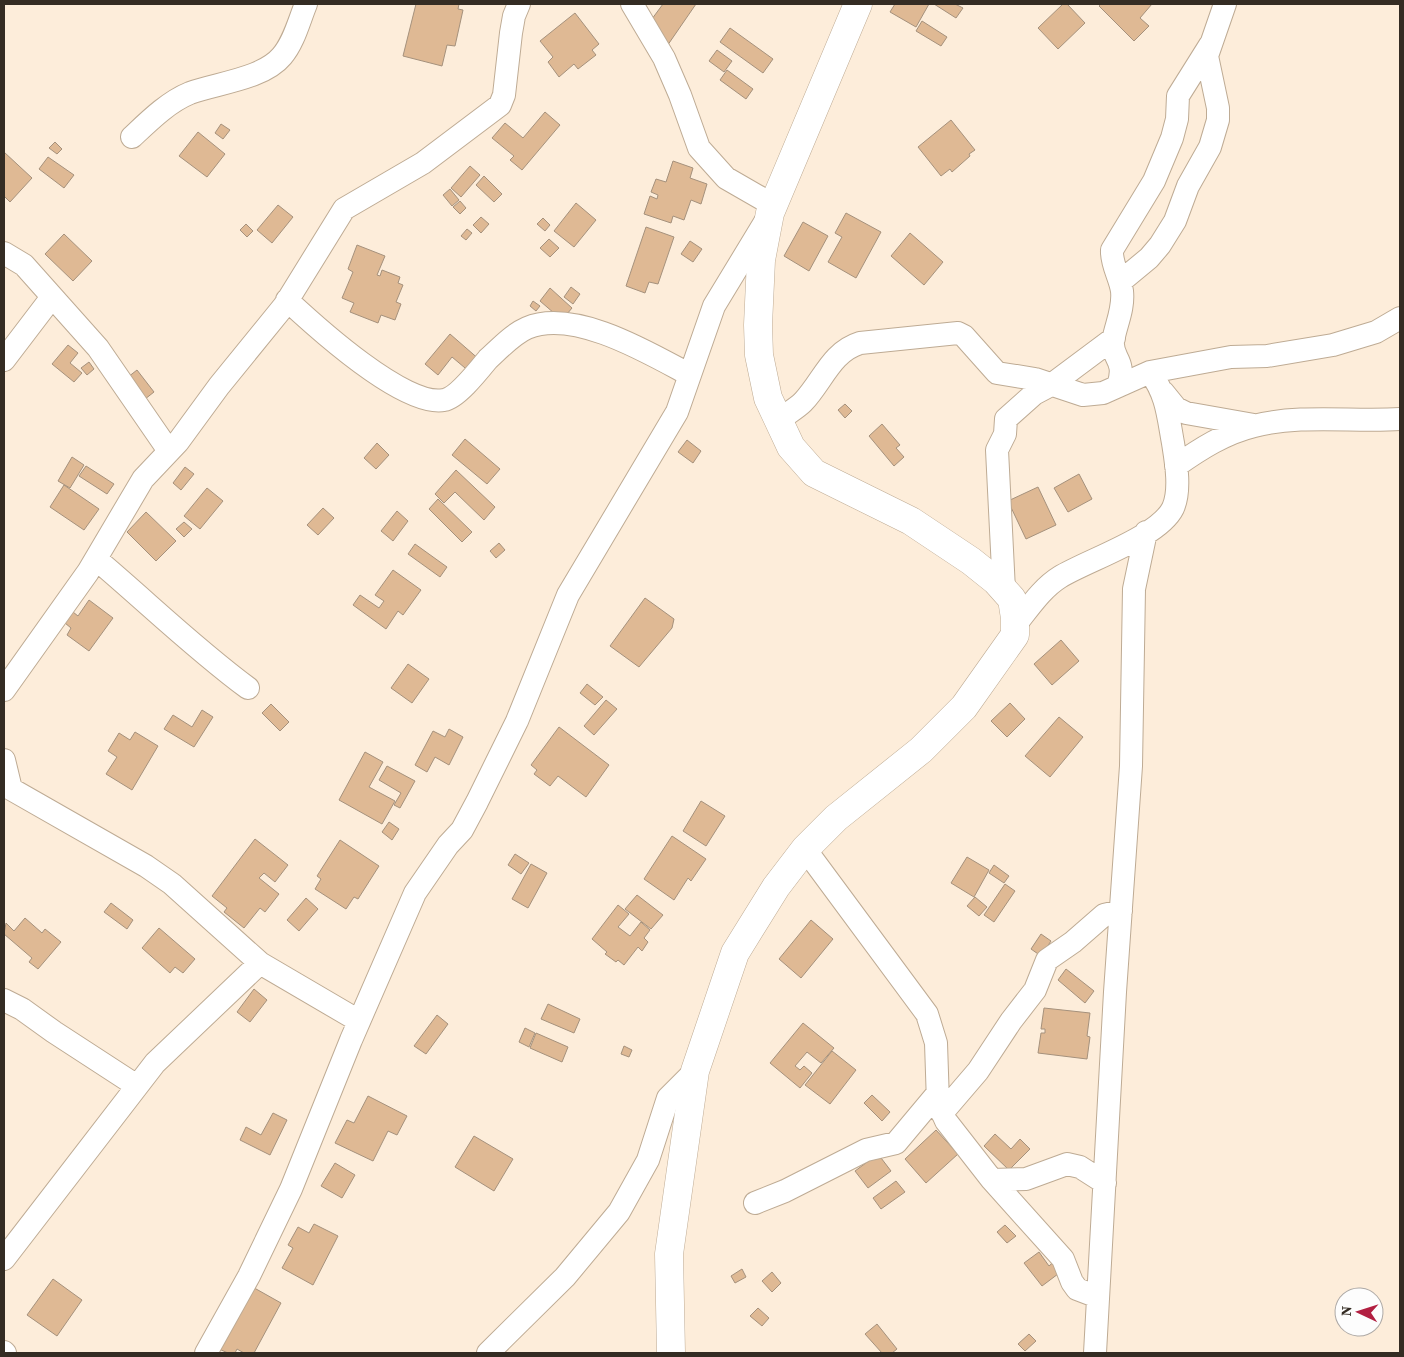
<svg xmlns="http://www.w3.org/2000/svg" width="1404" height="1357" viewBox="0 0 1404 1357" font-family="'Source Serif 4',serif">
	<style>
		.building { fill: #dfb994; stroke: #a5917c }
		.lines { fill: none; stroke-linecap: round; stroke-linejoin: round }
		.minor-casing { stroke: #beab94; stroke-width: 24 }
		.tertiary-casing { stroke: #beab94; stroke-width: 29 }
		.minor { stroke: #fff; stroke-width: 22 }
		.tertiary { stroke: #fff; stroke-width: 28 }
	</style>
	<rect width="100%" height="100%" fill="#fdedda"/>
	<path class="building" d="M416,4h43l-1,5 5,1 -8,36 -8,-1 -5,21 -39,-10z
		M663,4h33l-31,45 -9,-7 6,-10 -13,-9z
		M895,4h34l-13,23 -26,-15z
		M934,4h21l8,4 -7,10z
		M1063,4h4l18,19 -27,26 -20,-21z
		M1101,4h51l-12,14 9,8 -15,15 -35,-35z
		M575,13l24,31 -7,6 4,5 -18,14 -4,-5 -15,13 -11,-15 5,-5 -13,-16z
		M922,21l25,16 -6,9 -25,-15z
		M730,28l43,31 -10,14 -43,-31z
		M717,50l15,11 -8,11 -15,-11z
		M727,70l26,19 -7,10 -26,-19z
		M545,112l15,13 -38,45 -12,-10 4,-4 -22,-18 13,-15 18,15z
		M951,120l24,30 -6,4 1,2 -18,16 -2,-3 -9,7 -23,-29z
		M221,124l9,6 -7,9 -8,-6z
		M198,132l27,22 -18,23 -28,-21z
		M55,142l7,7 -5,5 -8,-6z
		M4,152l28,26 -22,24 -6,-6z
		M48,157l26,18 -10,13 -25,-19z
		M673,161l20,7 -3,10 17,6 -6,20 -10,-4 -7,20 -11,-4 -2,7 -27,-9 6,-18 7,3 1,-4 -7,-3 5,-13 10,3z
		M470,166l10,9 -19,22 -10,-9z
		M484,176l18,18 -8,8 -18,-17z
		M450,189l9,11 -7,6 -9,-11z
		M460,201l6,7 -6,6 -7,-7z
		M576,203l20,17 -22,27 -20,-16z
		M278,205l15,12 -21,26 -15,-13z
		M846,213l35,19 -25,46 -28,-16 14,-25 -7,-4z
		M481,217l8,7 -8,9 -8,-8z
		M543,218l7,7 -5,6 -8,-7z
		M803,222l25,14 -19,35 -25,-15z
		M246,224l7,7 -6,6 -7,-7z
		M646,227l28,10 -16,47 -9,-2 -4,11 -19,-7z
		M467,229l5,4 -6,7 -5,-4z
		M910,233l33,29 -19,23 -33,-29z
		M64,234l28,27 -19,20 -28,-27z
		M549,239l10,9 -9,9 -10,-9z
		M690,241l12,8 -9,13 -12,-8z
		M357,245l28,11 -8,19 3,1 2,-6 18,7 -2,6 5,2 -7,17 5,2 -6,16 -14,-5 -3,8 -28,-11 4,-9 -12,-5 11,-26 -5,-3z
		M571,287l9,7 -7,10 -9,-7z
		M550,288l22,20 -10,12 -22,-19z
		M533,301l7,5 -4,5 -6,-5z
		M450,334l31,27 -10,12 -19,-16 -14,18 -13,-11z
		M68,345l10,8 -8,10 12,10 -8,9 -22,-18z
		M89,362l5,7 -7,6 -6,-7z
		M137,370l17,22 -14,11 -17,-22z
		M845,404l7,7 -7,7 -7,-8z
		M882,424l18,21 -4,3 8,9 -10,9 -25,-30z
		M465,439l35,30 -13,15 -35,-29z
		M687,440l14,11 -8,12 -15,-11z
		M377,443l12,12 -13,14 -12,-11z
		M72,457l12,8 -14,23 -12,-7z
		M86,466l28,18 -7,10 -28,-18z
		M185,467l9,7 -13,16 -8,-7z
		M456,470l39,37 -11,13 -29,-28 -11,11 -9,-9z
		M1079,474l13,25 -24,13 -14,-24z
		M64,485l35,24 -15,21 -34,-23z
		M1038,487l18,38 -30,14 -18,-38z
		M207,488l16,13 -23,28 -16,-13z
		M438,499l34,33 -10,10 -33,-33z
		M323,508l11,10 -16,17 -11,-10z
		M397,511l11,10 -15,20 -12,-10z
		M146,512l30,29 -20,20 -29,-29z
		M184,522l8,7 -8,8 -8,-8z
		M499,543l6,7 -9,8 -6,-7z
		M415,544l32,23 -7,10 -32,-23z
		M393,570l28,20 -18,25 -5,-4 -12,18 -33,-24 7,-10 19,13 5,-7 -9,-6z
		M645,598l29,21 -2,9 -33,39 -29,-21z
		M89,600l24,18 -24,33 -22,-16 4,-7 -6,-5 8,-11 5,4z
		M1061,640l18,21 -27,24 -18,-21z
		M408,664l21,15 -17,24 -21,-15z
		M587,684l16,13 -8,8 -15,-12z
		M606,700l11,9 -23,26 -10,-9z
		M1010,703l15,16 -18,18 -16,-16z
		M271,704l18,18 -9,9 -18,-18z
		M202,710l11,7 -19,30 -30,-18 9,-14 19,12z
		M1059,717l24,20 -33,40 -25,-21z
		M559,727l50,38 -23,32 -28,-21 -8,10 -16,-12 3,-4 -6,-5z
		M449,729l14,8 -14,28 -14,-8 -8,15 -12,-7 18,-34 12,6z
		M135,732l23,14 -26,44 -26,-16 11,-17 -9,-6 11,-18 11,7z
		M365,752l18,10 -14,25 26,14 -13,23 -43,-24z
		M387,766l28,15 -15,27 -6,-3 7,-12 -22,-13z
		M701,801l24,15 -19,30 -23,-15z
		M389,822l10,7 -7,11 -10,-8z
		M672,836l34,23 -15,22 -3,-3 -14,22 -30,-21z
		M255,839l33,26 -13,17 -11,-9 -5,5 20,16 -14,18 -5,-4 -16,20 -20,-16 3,-4 -15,-12z
		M340,840l39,26 -21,33 -4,-2 -8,12 -31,-20 6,-10 -4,-3z
		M515,854l14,9 -8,11 -13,-9z
		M967,857l22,13 -15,27 -23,-14z
		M531,864l16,9 -19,35 -16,-9z
		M994,865l15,11 -5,7 -15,-10z
		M1005,884l10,7 -21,31 -10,-7z
		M637,895l26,20 -12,14 -26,-20z
		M975,897l12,10 -8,9 -12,-10z
		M306,898l12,11 -19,22 -12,-11z
		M111,903l22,17 -6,9 -23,-17z
		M618,905l11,9 -11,13 12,9 11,-14 9,8 -6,8 4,4 -6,9 -4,-4 -14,18 -6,-5 -2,2 -11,-8 2,-2 -15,-13z
		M25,918l17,15 3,-4 16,13 -23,27 -9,-7 3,-4 -28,-24 2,-11 8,8z
		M811,920l22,19 -32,39 -22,-19z
		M159,928l36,31 -12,14 -8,-6 -5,6 -28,-25z
		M1041,934l10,7 -10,15 -10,-7z
		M1066,969l28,22 -9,12 -27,-23z
		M254,989l13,11 -17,22 -13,-10z
		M548,1004l32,15 -6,14 -33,-14z
		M1044,1008l46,5 -3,23 3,1 -3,22 -49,-6 3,-20h4v-4h-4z
		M437,1015l11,9 -22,30 -12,-8z
		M803,1023l31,25 -13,15 -14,-11 -12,14 5,4 4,-4 8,7 -12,15 -30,-25z
		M525,1028l10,5 -6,14 -10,-5z
		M536,1033l32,14 -6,15 -32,-14z
		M624,1046l8,4 -3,7 -8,-3z
		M832,1051l24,19 -26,34 -25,-19z
		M872,1095l18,17 -8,9 -18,-18z
		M368,1096l39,20 -10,19 -9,-4 -15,30 -38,-18 12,-23 7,3z
		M273,1113l14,7 -17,35 -30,-15 6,-13 15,8z
		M936,1130l22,24 -32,29 -21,-24z
		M995,1134l16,15 9,-10 10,10 -21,21 -25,-24z
		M474,1136l39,23 -19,32 -39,-24z
		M878,1154l13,17 -23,17 -13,-17z
		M335,1163l20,12 -13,23 -21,-12z
		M896,1181l9,11 -24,17 -8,-11z
		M314,1224l24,12 -25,49 -31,-17 11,-20 -5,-3 10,-18 11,6z
		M1005,1225l11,11 -9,7 -10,-11z
		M1039,1252l10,14 9,-8 8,10 -24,18 -18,-23z
		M742,1269l4,8 -11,6 -4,-7z
		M772,1272l9,11 -9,9 -10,-11z
		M53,1279l29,21 -25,36 -30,-21z
		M249,1285l32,18 -27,50h-10l-7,-4 -2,4h-7l-9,-4z
		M758,1308l11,10 -7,8 -12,-10z
		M877,1324l20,25 -5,4h-10l-17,-19z
		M1029,1334l7,7 -11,10 -7,-7z"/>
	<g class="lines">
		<defs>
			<path id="minor" d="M632,4l32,54 16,37 19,53 27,30 47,27
				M132,137c17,-16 36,-35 58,-44 27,-10 73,-14 92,-37 12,-14 17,-35 24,-52
				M4,253l20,12 74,83 71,103
				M1120,282l29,-24 11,-13 15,-24 13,-35 22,-39 8,-27v-12l-11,-52 18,-52
				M287,300c29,27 118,108 157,100 13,-2 35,-30 44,-41 11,-10 25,-25 39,-31 47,-20 122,25 163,47
				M4,360l48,-63
				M1118,386c9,-27 -7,-27 -5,-45 3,-17 11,-32 9,-50 -2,-14 -11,-27 -10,-41l42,-69 18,-43 5,-19 1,-23 32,-51
				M1163,392l13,16 10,5 68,12
				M778,421c8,-7 18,-12 25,-19 20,-21 28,-50 57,-59l98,-10 6,3 33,37 38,6 48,16 20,-2 47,-21 81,-15 36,-1 66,-11 43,-13 24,-14
				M1176,466c24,-17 49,-33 78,-40 47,-12 98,-4 146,-7
				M96,559c51,43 99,90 152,129
				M1004,590l-7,-140 8,-16 1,-15 28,-25 17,-9 63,-47
				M1016,624c13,-16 26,-36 44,-47 28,-17 99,-40 113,-69 8,-18 3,-46 0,-65 -5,-27 -6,-48 -23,-71
				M4,690l84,-118 55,-93 35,-37 41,-56 65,-80 60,-97 79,-46 77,-58 4,-10 7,-62 3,-17 5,-12
				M4,760l7,29
				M4,785l142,81 26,18 88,79 99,58
				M805,849l122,165 9,29 2,60 8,18 46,59 71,79 9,23 5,7 21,8
				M4,1000l18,9 32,23 83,54
				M942,1113l36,-42 33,-50 24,-31 12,-30 26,-18 31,-27 17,-4
				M992,1180l34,-1 41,-15 13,3 25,16
				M755,1203l30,-12 81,-41 30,-7 41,-49
				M4,1259l151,-196 105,-100
				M4,1352l1,1
				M206,1353l43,-77 42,-87 60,-149 64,-147 33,-48 14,-15 15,-28 40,-81 51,-126 109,-183 37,-106 51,-84
				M488,1353l77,-76 54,-65 29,-52 20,-62 27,-27
				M1095,1353l20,-361 16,-226 3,-177 12,-57"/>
			<path id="tertiary" d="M671,1353l-2,-99 26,-183 40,-118 41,-66 29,-38 31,-31 85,-68 43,-43 51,-72v-17l-3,-19 -16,-18 -25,-20 -60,-40 -97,-48 -23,-26 -23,-49 -9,-43 -1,-30 3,-65 9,-47 88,-209"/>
		</defs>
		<use href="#minor" class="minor-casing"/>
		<use href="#tertiary" class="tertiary-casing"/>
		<use href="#minor" class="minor"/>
		<use href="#tertiary" class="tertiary"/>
	</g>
	<rect width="1404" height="1357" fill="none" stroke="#342c23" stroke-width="10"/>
	<g transform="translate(1359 1312) rotate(274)"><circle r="24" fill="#fdfdfd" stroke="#ada9a6"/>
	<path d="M0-4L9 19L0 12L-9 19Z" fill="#b21f41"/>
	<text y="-8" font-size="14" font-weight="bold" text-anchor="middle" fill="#342c23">N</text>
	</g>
</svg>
